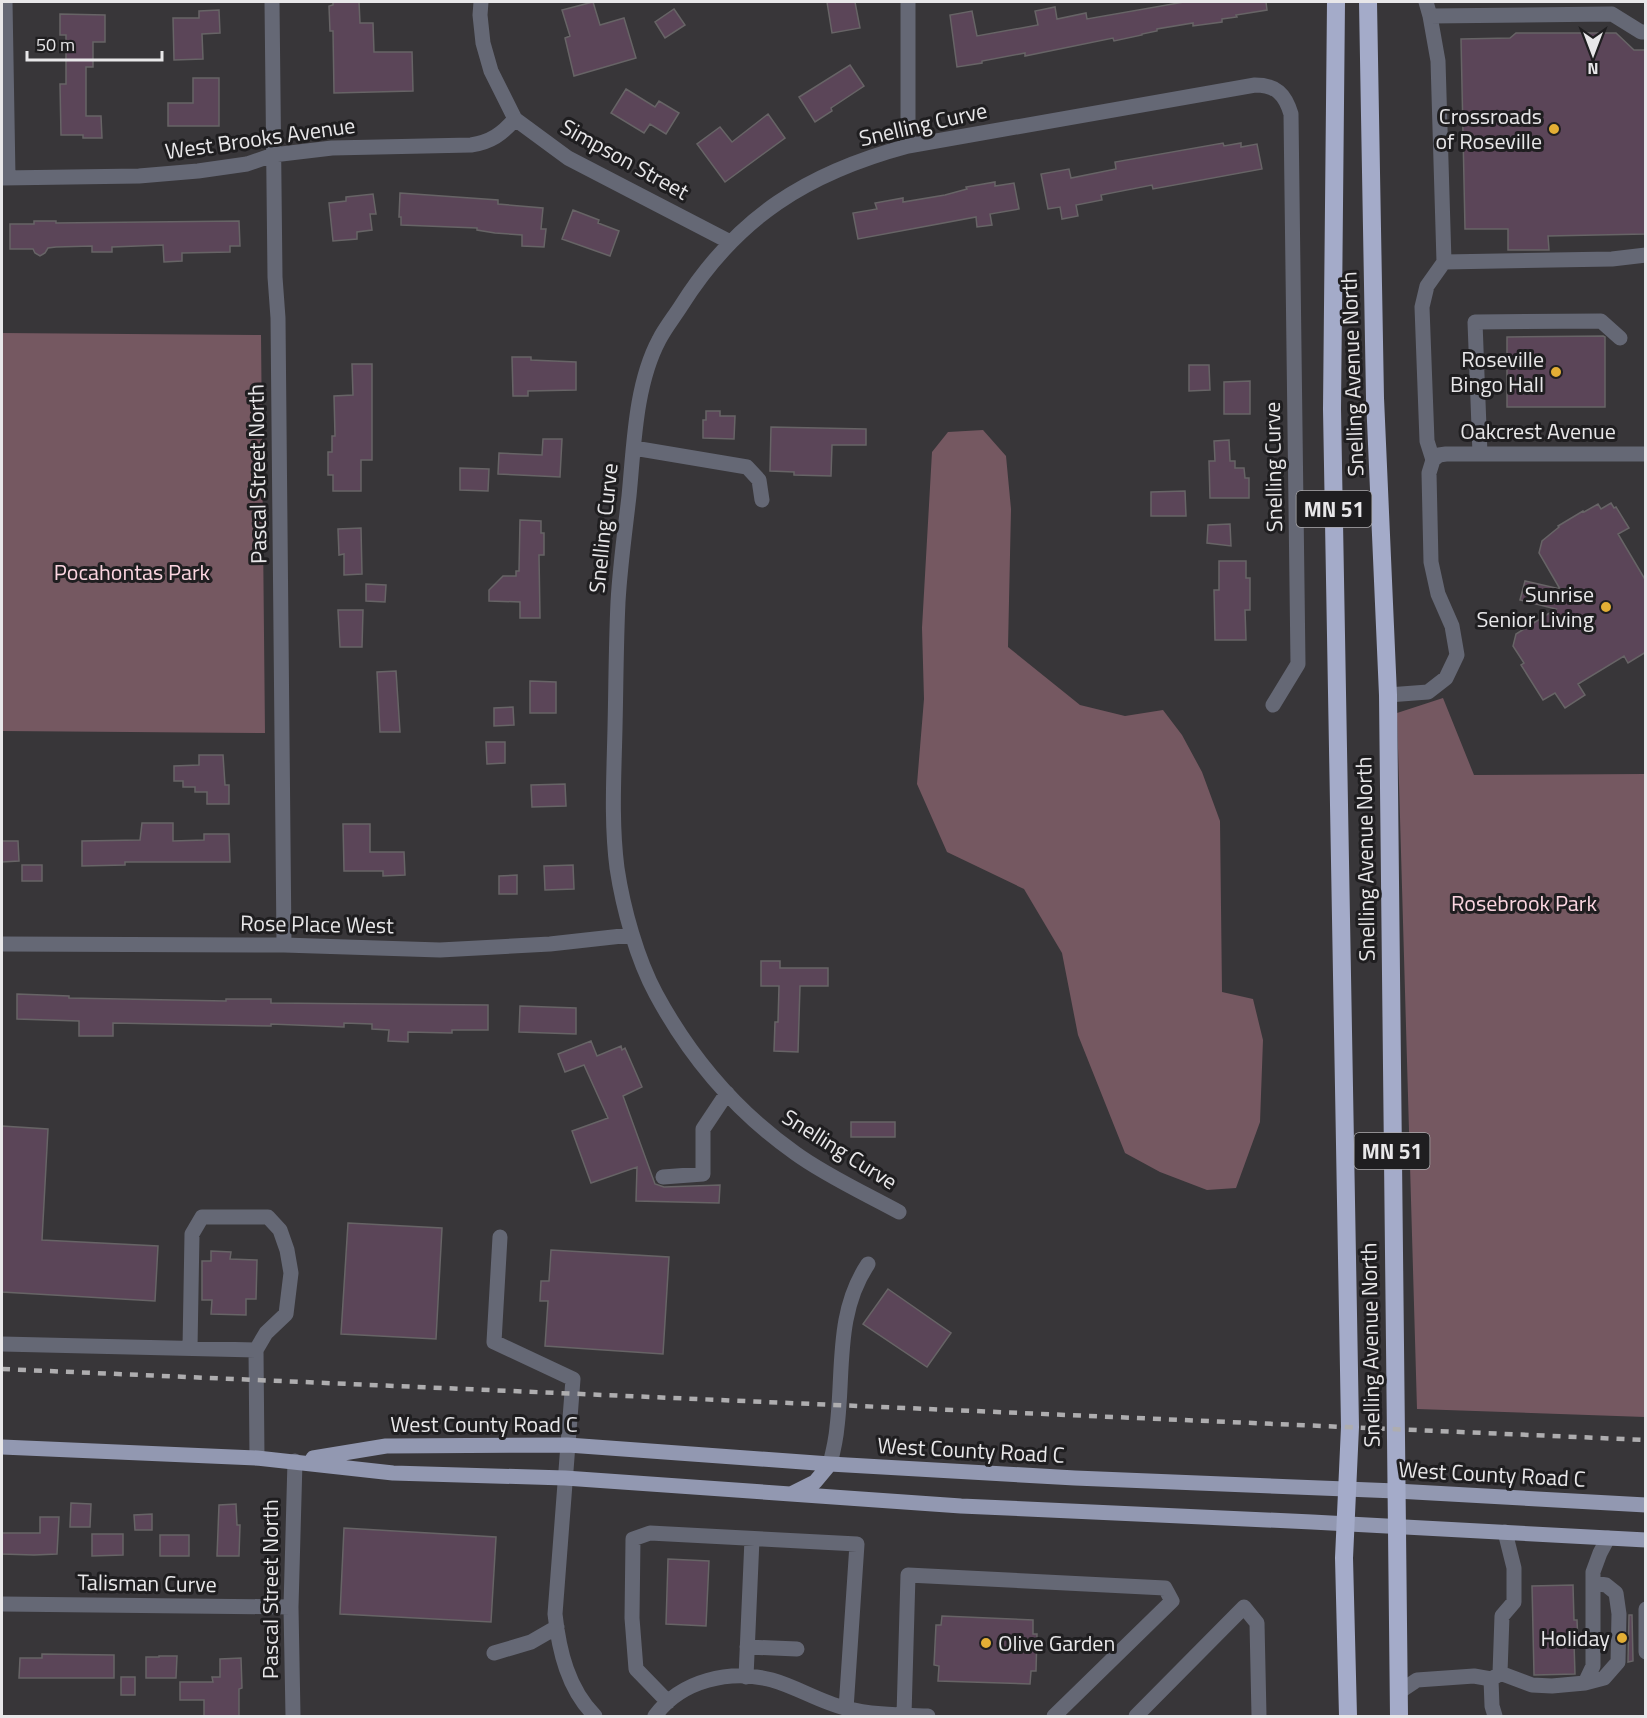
<svg xmlns="http://www.w3.org/2000/svg" width="1647" height="1718" viewBox="0 0 1647 1718" font-family="'Titillium Web',sans-serif">
	<style>
		.green { fill: #755861 }
		.building { fill: #5b4558; stroke: #676466; stroke-width: 1.5 }
		.lines { fill: none; stroke-linecap: round; stroke-linejoin: round }
		.minor { stroke: #656875; stroke-width: 15 }
		.major { stroke: #9298b1; stroke-width: 15 }
		.highway { stroke: #a4abc9; stroke-width: 18 }
		.rail { stroke: #aeadaf; stroke-width: 4.5; stroke-dasharray: 8 8; stroke-linecap: butt }
		.poi-dot { fill: #e3ae35; stroke: #1f1e20; stroke-width: 2 }
		.labels { text-anchor: middle; dominant-baseline: central; stroke-width: 6; stroke-linejoin: round; paint-order: stroke }
		.shield { fill: #1f1e20; stroke: #acabad; stroke-width: 1.5 }
		.shield-label { font-size: 21px; font-weight: bold; fill: #e8e7e9 }
		.poi-label { font-size: 22px; fill: #e8e7e9; stroke: #1f1e20; text-anchor: end }
		.street-label { font-size: 22px; fill: #e8e7e9; stroke: #1f1e20 }
		.park-label { font-size: 22px; fill: #fbd5e0; stroke: #1f1e20 }
	</style>
	<rect width="100%" height="100%" fill="#383639"/>
	<path class="green" d="M2,333l259,2 4,398 -263,-2z
		M983,430l23,26 5,53 -3,138 72,58 45,11 38,-6 19,25 20,37 18,49 2,171 31,7 10,41 -3,82 -24,66 -29,2 -47,-18 -35,-19 -47,-118 -16,-82 -38,-64 -77,-37 -30,-68 7,-85 -2,-71 10,-176 16,-20z
		M1443,698l31,77 171,-1v643l-228,-8 -20,-696z"/>
	<path class="building" d="M333,2h26l1,21h13l1,29h38l1,39 -79,2 -1,-62h-3l-1,-25 4,-1z
		M593,2l7,23 24,-7 12,40 -62,18 -9,-38 5,-2 -8,-26z
		M827,2h28l5,26 -28,5z
		M1184,2h82l1,8 -31,5 1,2 -15,2v3l-29,4v-3l-36,6v2l-15,3v1l-28,6 -1,-3 -88,18v-3l-43,8v2l-25,4 -7,-52 22,-4 5,25 61,-11 -3,-14 20,-4 2,12 29,-6 1,6z
		M674,9l11,16 -20,13 -10,-16z
		M219,10l1,23 -18,1 1,25 -29,1 -1,-42h26v-7z
		M60,14l45,1v27h-12v25h-7v49h15l1,22h-19v-3h-22l-1,-51h6v-49h-6z
		M1516,33h100l18,17h12l-1,184 -97,2 1,14h-41v-21h-43l-4,-190 49,-1z
		M850,65l14,21 -33,22 1,3 -17,11 -16,-25z
		M193,78h26v48h-51v-23h25z
		M626,89l29,18 4,-6 20,12 -13,21 -16,-10 -6,9 -33,-20z
		M768,114l17,24 -60,44 -28,-38 23,-17 12,15z
		M1223,143l1,3 17,-3v4l16,-3 5,25 -109,20 -1,-4 -51,10 1,5 -26,5 2,11 -16,3 -2,-12 -12,2 -7,-35 28,-5 2,9 45,-9 -1,-7z
		M995,182v4l19,-3 5,26 -29,5 2,11 -15,2 -1,-10 -118,22 -5,-26 24,-4 -2,-6 28,-5v4l42,-7 22,-6 -1,-2z
		M400,193l98,7v4l45,4 -2,21h5l-2,18 -22,-1v-11l-27,-2 -18,-3v-2l-76,-3v-8h-2z
		M373,194l3,20h-6l2,16 -15,2v7l-24,2 -4,-38 17,-2v-4z
		M573,210l26,10 -1,3 21,8 -9,25 -48,-17z
		M34,221h22v2l183,-2 1,25h-10v6l-48,1v8l-18,1 -1,-17 -51,2v5h-20v-6l-36,1 -8,1 -3,5 -5,3 -5,-3 -2,-4h-23v-25h24z
		M1603,336l2,1v70h-98v-70z
		M512,357h19v3l45,2v28l-48,1v5h-15z
		M352,364h20v96h-11v31h-28v-16h-5v-23h4v-16h3l-1,-40 19,-1z
		M1189,365h20l1,25 -21,1z
		M1250,381v33h-26v-32z
		M706,411h14v5h15l-1,23 -31,-1v-18h3z
		M771,427l95,2v16h-34l-1,31 -37,-1v-3l-24,-1z
		M543,439h19l-2,38 -62,-3 1,-21 43,2z
		M1229,440l1,21h5v7h9l1,10h4v20h-39l-1,-37h6l-1,-20z
		M460,468l29,1 -1,22 -28,-1z
		M1185,491l1,25h-35v-24z
		M1611,503l3,5 2,-1 13,21 -11,6 28,47v71l-18,11 -4,-7 -46,28 7,11 -20,13 -10,-15 -12,7 -22,-35 3,-2 -11,-17 3,-12 40,-25 -36,-9 5,-19 35,8 -21,-36 3,-12 17,-14 -1,-1 25,-15 1,1 14,-8 3,5z
		M520,520l21,1v12h3v22h-5l1,63h-20v-16l-31,-1v-11l14,-14h13v-5h3z
		M1230,524l1,22 -24,-3 1,-18z
		M361,528l1,46 -18,1v-21l-5,1 -1,-26z
		M1219,561h27v17h4v32h-5l1,30h-31l-1,-50h5z
		M366,584l20,1 -1,17 -19,-1z
		M338,610h25l-1,37h-22z
		M396,671l4,61h-20l-3,-60z
		M530,681l26,1v31h-26z
		M513,707l1,18 -20,1v-18z
		M486,742h19v21l-18,1z
		M199,755h24l2,30h4v19h-22v-12h-12v-5h-12v-6h-9v-15l25,-1z
		M565,784l1,22 -34,1 -1,-22z
		M142,823h31v18l31,-1v-6h25l1,28h-105v3l-43,1v-25l58,-1z
		M343,824h27v28h34l1,23 -22,1v-5h-39z
		M2,841h16l1,20 -17,1z
		M22,865h20v16h-20z
		M573,865l1,24 -29,1 -1,-24z
		M517,875v19h-18v-18z
		M761,961h19v7h48v18h-28l-2,66 -24,-1 1,-29h3l1,-36h-18z
		M17,994l52,2v2l157,3v-2h45v4l217,2v25h-36v3l-44,-1v10l-20,-1 1,-11 -17,-1v-5l-28,-1v4l-73,-3v2l-158,-3v13h-34v-15l-62,-2z
		M520,1006l56,2v26l-57,-2z
		M591,1041l6,15 24,-10 1,4 3,-2 17,39 -19,9 32,88 9,3 56,-2 -1,18 -83,-2 1,-34 -46,16 -19,-52 36,-13 -24,-53 -19,7 -7,-18z
		M851,1122h44v15h-44z
		M2,1126l46,3 -6,111 116,6 -3,55 -153,-9z
		M348,1223l94,5 -6,111 -95,-5z
		M551,1250l118,7 -6,97 -118,-8 3,-45h-8l1,-20h8z
		M211,1251l20,1 -1,7 27,1 -1,39h-10v16l-35,-1 1,-14h-10v-39h9z
		M888,1289l63,44 -24,34 -64,-43z
		M71,1503l20,1 -1,23h-20z
		M236,1504l1,21h3l-1,31h-22l2,-51z
		M152,1514v16h-17l-1,-15z
		M40,1517h19l-2,37 -23,1 -32,-1v-21h38z
		M344,1528l152,9 -5,85 -151,-8z
		M92,1534h31v21l-31,1z
		M160,1535h29v21h-29z
		M668,1559l41,2 -3,65 -40,-2z
		M1573,1585l1,35h3l1,23h-4l1,31 -41,1 -2,-89z
		M1629,1615h3l1,46 -5,1z
		M942,1616l91,4v14h4l-1,37h-5l-1,13 -92,-3 1,-15 -5,-1 2,-40h5z
		M42,1654l72,1v23h-95l1,-20h22z
		M159,1656h18l-1,22h-30v-21h13z
		M241,1658l1,30 -3,1v27h-35v-16h-24v-18h33l-1,-5h8v-18z
		M121,1677h14v18h-14z"/>
	<g class="lines">
		<path class="minor" d="M5,2l3,175
			M272,2l3,275 3,41 6,627
			M481,2l-1,13 3,28 8,28 24,48 53,39 162,84
			M1426,2l4,14 8,45 6,201 -17,24 -5,21 5,134 6,19
			M1430,16l182,-2 29,18h5
			M908,146v-144
			M2,178l137,-2 59,-5 49,-7 26,-9 59,-7 139,-3c20,-3 31,-11 44,-26
			M1444,262l168,-3 34,-4
			M634,448l113,19 12,13 3,20
			M1480,454l-5,-132 126,-1 19,17
			M1433,460l6,-5 7,-1h200
			M1388,695l40,-3 18,-14 11,-23 -5,-29 -14,-32 -7,-32 -2,-89 4,-13
			M2,944l282,1 156,5 110,-6 81,-9
			M663,1177l40,-3v-45l24,-36
			M899,1212c-33,-18 -74,-37 -104,-59 -58,-41 -105,-96 -139,-159 -19,-35 -33,-86 -39,-126 -6,-47 -3,-93 -2,-140 1,-42 1,-84 3,-126 2,-36 7,-71 11,-106 5,-50 6,-111 30,-156 6,-12 15,-23 22,-34 56,-89 126,-133 227,-160l347,-61c21,0 30,9 36,29l7,550 -25,41
			M500,1237l-6,105 79,37 -18,235c4,37 13,75 40,102
			M2,1344l254,6
			M190,1348l2,-114 10,-17h66l12,13 7,20 4,23 -5,41 -20,19 -10,17 1,108
			M830,1464c3,-12 6,-24 7,-37 7,-56 -2,-114 31,-163
			M1505,1532l9,36v34l-12,14 -2,57 32,12 20,1 33,-3 8,-17v-94l7,-19 8,-15
			M2,1604l289,3
			M1646,1609v43
			M747,1647l50,2
			M494,1653l37,-11 26,-15
			M746,1677l6,-138
			M1585,1683l19,-5 14,-16 1,-48 -3,-21 -10,-8 -13,-2
			M1399,1692l18,-12 57,-4 17,3
			M668,1702l-32,-33 -4,-51 1,-79 17,-6 207,11 -11,165
			M904,1715l4,-140 257,13 7,13 -118,115
			M293,1716l-2,-109 4,-146
			M655,1716c26,-36 75,-47 117,-36 25,7 48,22 73,28 27,7 55,7 83,8
			M1136,1716l108,-109 13,16 2,93
			M1495,1716l-3,-10 -1,-27 9,-5"/>
		<path class="major" d="M2,1447l255,11 136,15 172,5 396,28 351,16 334,18
			M313,1458l73,-12 182,-1 262,19 245,14 321,13 250,14
			M791,1494l24,-12 15,-18"/>
		<path class="highway" d="M1336,2l-4,407 18,1018 -6,131 4,158
			M1368,2l7,396 13,297 11,1021"/>
		<path class="rail" d="M2,1369l1644,71"/>
	</g>
	<g class="poi-dot">
		<circle cx="1554" cy="129" r="6"/>
		<circle cx="1556" cy="372" r="6"/>
		<circle cx="1606" cy="607" r="6"/>
		<circle cx="1622" cy="1638" r="6"/>
		<circle cx="986" cy="1643" r="6"/>
	</g>
	<g class="labels">
		<g class="shield">
			<rect x="1296.5" y="491" width="75" height="36" rx="4.5"/>
			<rect x="1354.5" y="1133" width="75" height="36" rx="4.5"/>
		</g>
		<g class="shield-label">
			<text x="1334" y="509">MN 51</text>
			<text x="1392" y="1151">MN 51</text>
		</g>
		<g class="poi-label">
			<text x="1542" y="116">Crossroads<tspan x="1542" dy="25">of Roseville</tspan></text>
			<text x="1544" y="359">Roseville<tspan x="1544" dy="25">Bingo Hall</tspan></text>
			<text x="1594" y="594">Sunrise<tspan x="1594" dy="25">Senior Living</tspan></text>
			<text x="1610" y="1638">Holiday</text>
			<text x="998" y="1643" text-anchor="start">Olive Garden</text>
		</g>
		<g class="street-label">
			<text transform="translate(923 124) rotate(-13)">Snelling Curve</text>
			<text transform="translate(260 138) rotate(-8)">West Brooks Avenue</text>
			<text transform="translate(625 159) rotate(29)">Simpson Street</text>
			<text transform="translate(1352 374) rotate(-92)">Snelling Avenue North</text>
			<text x="1538" y="431">Oakcrest Avenue</text>
			<text transform="translate(1273 467) rotate(-91)">Snelling Curve</text>
			<text transform="translate(257 474) rotate(-91)">Pascal Street North</text>
			<text transform="translate(603 528) rotate(-84)">Snelling Curve</text>
			<text transform="translate(1365 859) rotate(-91)">Snelling Avenue North</text>
			<text transform="translate(317 924) rotate(1)">Rose Place West</text>
			<text transform="translate(840 1149) rotate(32)">Snelling Curve</text>
			<text transform="translate(1370 1345) rotate(-91)">Snelling Avenue North</text>
			<text x="484" y="1424">West County Road C</text>
			<text transform="translate(971 1450) rotate(3)">West County Road C</text>
			<text transform="translate(1492 1474) rotate(3)">West County Road C</text>
			<text transform="translate(147 1583) rotate(1)">Talisman Curve</text>
			<text transform="translate(270 1589) rotate(-90)">Pascal Street North</text>
		</g>
		<g class="park-label">
			<text x="132" y="572">Pocahontas Park</text>
			<text x="1524" y="903">Rosebrook Park</text>
		</g>
	</g>
	<rect width="1647" height="1718" fill="none" stroke="#e8e7e9" stroke-width="6"/>
	<g transform="translate(1593 54) rotate(180)" stroke="#1f1e20" stroke-width="4.5" paint-order="stroke">
	<path d="M0-4.5L10 22L0 15L-10 22Z" fill="#e8e7e9"/>
	<text y="-9" font-size="16" font-weight="bold" text-anchor="middle" fill="#e8e7e9">N</text>
	</g>
	<path d="M27 51v9h135v-9" fill="none" stroke="#e8e7e9" stroke-width="3"/>
	<text x="36" y="51" font-size="18" fill="#e8e7e9" stroke="#1f1e20" stroke-width="4.5" paint-order="stroke">50 m</text>
</svg>
